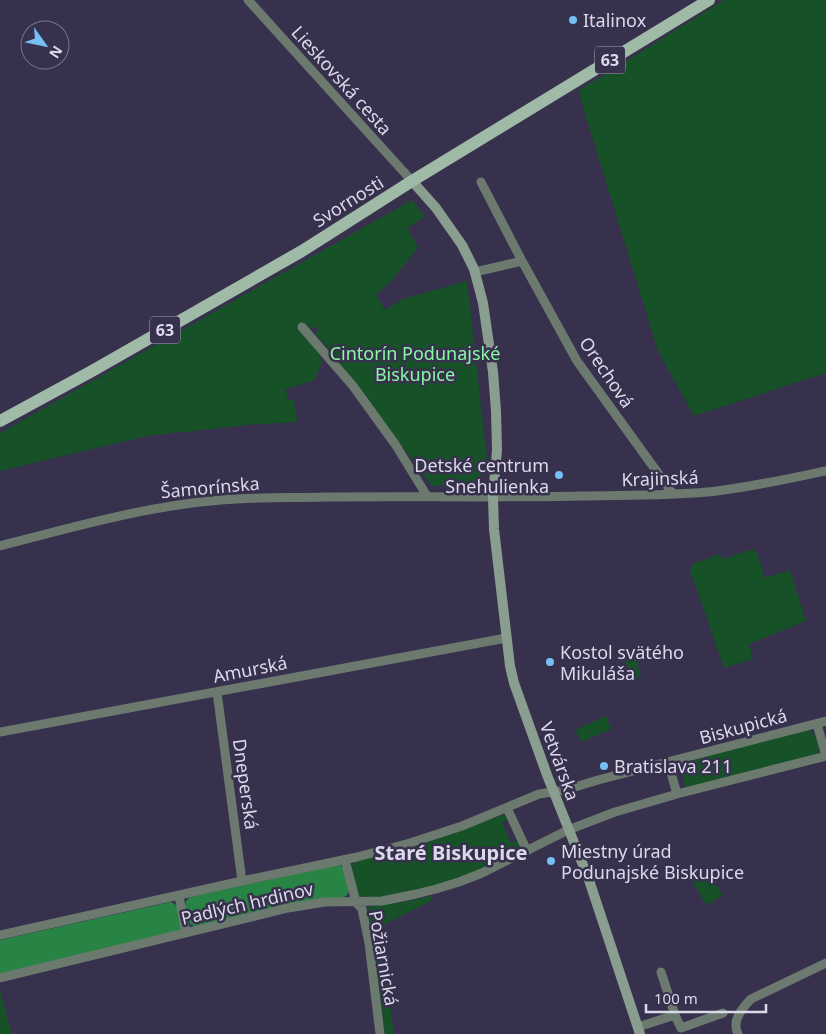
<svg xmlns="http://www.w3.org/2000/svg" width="826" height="1034" viewBox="0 0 826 1034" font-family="'Noto Sans',sans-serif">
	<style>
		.green { fill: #165128 }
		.forest { fill: #288445 }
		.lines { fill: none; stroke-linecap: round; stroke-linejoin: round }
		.street { stroke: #6c796f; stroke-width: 9 }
		.secondary { stroke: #899e8e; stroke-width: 10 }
		.primary { stroke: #9fbaa6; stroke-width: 12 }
		.poi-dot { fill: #74c0f6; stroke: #37314d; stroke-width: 2 }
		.labels { text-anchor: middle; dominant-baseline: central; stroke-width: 5; stroke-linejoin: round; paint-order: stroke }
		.shield { fill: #37314d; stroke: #aaa7bb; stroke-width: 1 }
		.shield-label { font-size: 16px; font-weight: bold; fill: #dcd9ea }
		.poi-label { font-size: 18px; fill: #dcd9ea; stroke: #37314d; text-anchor: start }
		.street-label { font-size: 18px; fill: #dcd9ea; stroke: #37314d }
		.park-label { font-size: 18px; fill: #86f8a1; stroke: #37314d }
		.quarter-label { font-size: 20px; font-weight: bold; fill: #dcd9ea; stroke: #37314d }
	</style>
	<rect width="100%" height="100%" fill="#37314d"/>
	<path class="green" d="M724,0h102v373l-132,43 -36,-65 -80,-260z
		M412,200l13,17 -18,11 11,20 -25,31 -17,16 9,15 18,-11 64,-18 21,188 -14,15 -42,2 -110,-146 -2,1 -5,-7 4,-3 -4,-5 -5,3 -5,-7 17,40 -8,18 -29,10 4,10h5l3,22 -50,3 -100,11 -147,35v-38z
		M753,549l4,4 8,25 25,-8 16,51 -57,23 4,15 -29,9 -34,-98 3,-6 27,-10 3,5z
		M634,652l7,25 -10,3 -8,-25z
		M606,716l5,13 -30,13 -6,-12z
		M809,730c7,5 12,16 9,25l-132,34 -7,-26z
		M502,815l4,1 2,3 -6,3 9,21 6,-3 2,4 -1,5 -3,3c-16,8 -32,16 -49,23 -18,8 -92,30 -107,20 -4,-9 -10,-25 -5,-34l66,-16z
		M708,870l15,26 -17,9 -14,-25z
		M431,896v5l-50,25 -2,3 15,105h-9l-12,-90h1l-6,-35 4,-3 31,-4z
		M0,991l12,43h-12z"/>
	<path class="forest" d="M335,865h5l4,4 5,22 -2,4 -5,3 -146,29 -6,-3 -5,-18 1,-5 4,-4z
		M171,902l5,3 2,3 4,18 -2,4 -4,2 -176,43v-35z"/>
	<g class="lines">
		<path class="street" d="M248,0l164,181
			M481,182l41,79 55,100 96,133
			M475,272l47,-11
			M302,327l51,59 42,58 32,52
			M0,546c73,-19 146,-40 221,-46 35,-3 70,-2 105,-3 85,-1 170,1 255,-1 42,-1 84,0 126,-4 40,-4 79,-13 119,-21
			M217,692l25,189
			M817,724l9,32
			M0,732l506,-94
			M668,762l9,32
			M507,808l20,43
			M345,860l11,42 6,7 7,34 11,91
			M179,896l7,37
			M0,935l242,-54 115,-24 53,-14 52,-17 77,-32 26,-4 33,-10 228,-59
			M0,978l288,-70 37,-6 57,-1 34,-7 20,-5 23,-7 23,-9 86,-43 47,-18 62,-18 149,-38
			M675,1015l6,13 42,-15
			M638,1027l37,-12 -14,-43
			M738,1034c-1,-2 -2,-6 -2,-8 -1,-9 9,-21 15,-27l75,-36"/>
		<path class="secondary" d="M412,181l24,27 26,37 12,24 9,34 10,69 3,39 1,39 -4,47 1,32 16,137 4,17 33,92 42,105 51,154"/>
		<path class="primary" d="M0,421l92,-50 210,-120 110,-70 297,-181"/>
	</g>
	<g class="poi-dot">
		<circle cx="573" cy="20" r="5"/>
		<circle cx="559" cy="475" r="5"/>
		<circle cx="550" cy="662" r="5"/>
		<circle cx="604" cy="766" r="5"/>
		<circle cx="551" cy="861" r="5"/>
	</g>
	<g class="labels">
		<g class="shield">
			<rect x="595" y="46.5" width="30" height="27" rx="4"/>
			<rect x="150" y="316.5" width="30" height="27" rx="4"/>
		</g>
		<g class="shield-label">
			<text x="610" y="60">63</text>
			<text x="165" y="330">63</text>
		</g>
		<g class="poi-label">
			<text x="583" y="20">Italinox</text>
			<text x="549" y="465" text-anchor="end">Detské centrum<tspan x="549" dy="21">Snehulienka</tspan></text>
			<text x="560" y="652">Kostol svätého<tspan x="560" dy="21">Mikuláša</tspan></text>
			<text x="614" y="766">Bratislava 211</text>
			<text x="561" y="851">Miestny úrad<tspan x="561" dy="21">Podunajské Biskupice</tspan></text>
		</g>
		<g class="street-label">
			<text transform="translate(342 80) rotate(48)">Lieskovská cesta</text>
			<text transform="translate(348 201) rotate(-32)">Svornosti</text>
			<text transform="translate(607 372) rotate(56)">Orechová</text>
			<text transform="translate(660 478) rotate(-2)">Krajinská</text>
			<text transform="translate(210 487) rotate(-5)">Šamorínska</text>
			<text transform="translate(250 669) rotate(-11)">Amurská</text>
			<text transform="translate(743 726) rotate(-15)">Biskupická</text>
			<text transform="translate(560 761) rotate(70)">Vetvárska</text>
			<text transform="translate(246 784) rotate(82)">Dneperská</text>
			<text transform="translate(247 903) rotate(-13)">Padlých hrdinov</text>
			<text transform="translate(384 958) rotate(80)">Požiarnická</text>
		</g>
		<g class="park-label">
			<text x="415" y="353">Cintorín Podunajské<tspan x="415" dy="21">Biskupice</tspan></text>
		</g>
		<g class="quarter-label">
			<text x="451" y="852">Staré Biskupice</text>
		</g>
	</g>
	<g transform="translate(45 45) rotate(123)"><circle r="24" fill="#37314d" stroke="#79748c"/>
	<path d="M0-4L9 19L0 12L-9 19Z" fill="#74c0f6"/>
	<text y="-8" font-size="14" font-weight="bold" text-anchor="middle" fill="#dcd9ea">N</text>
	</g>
	<path d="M646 1004v8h120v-8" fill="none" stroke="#dcd9ea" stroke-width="2.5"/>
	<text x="654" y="1004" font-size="15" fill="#dcd9ea" stroke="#37314d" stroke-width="4" paint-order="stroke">100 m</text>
</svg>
